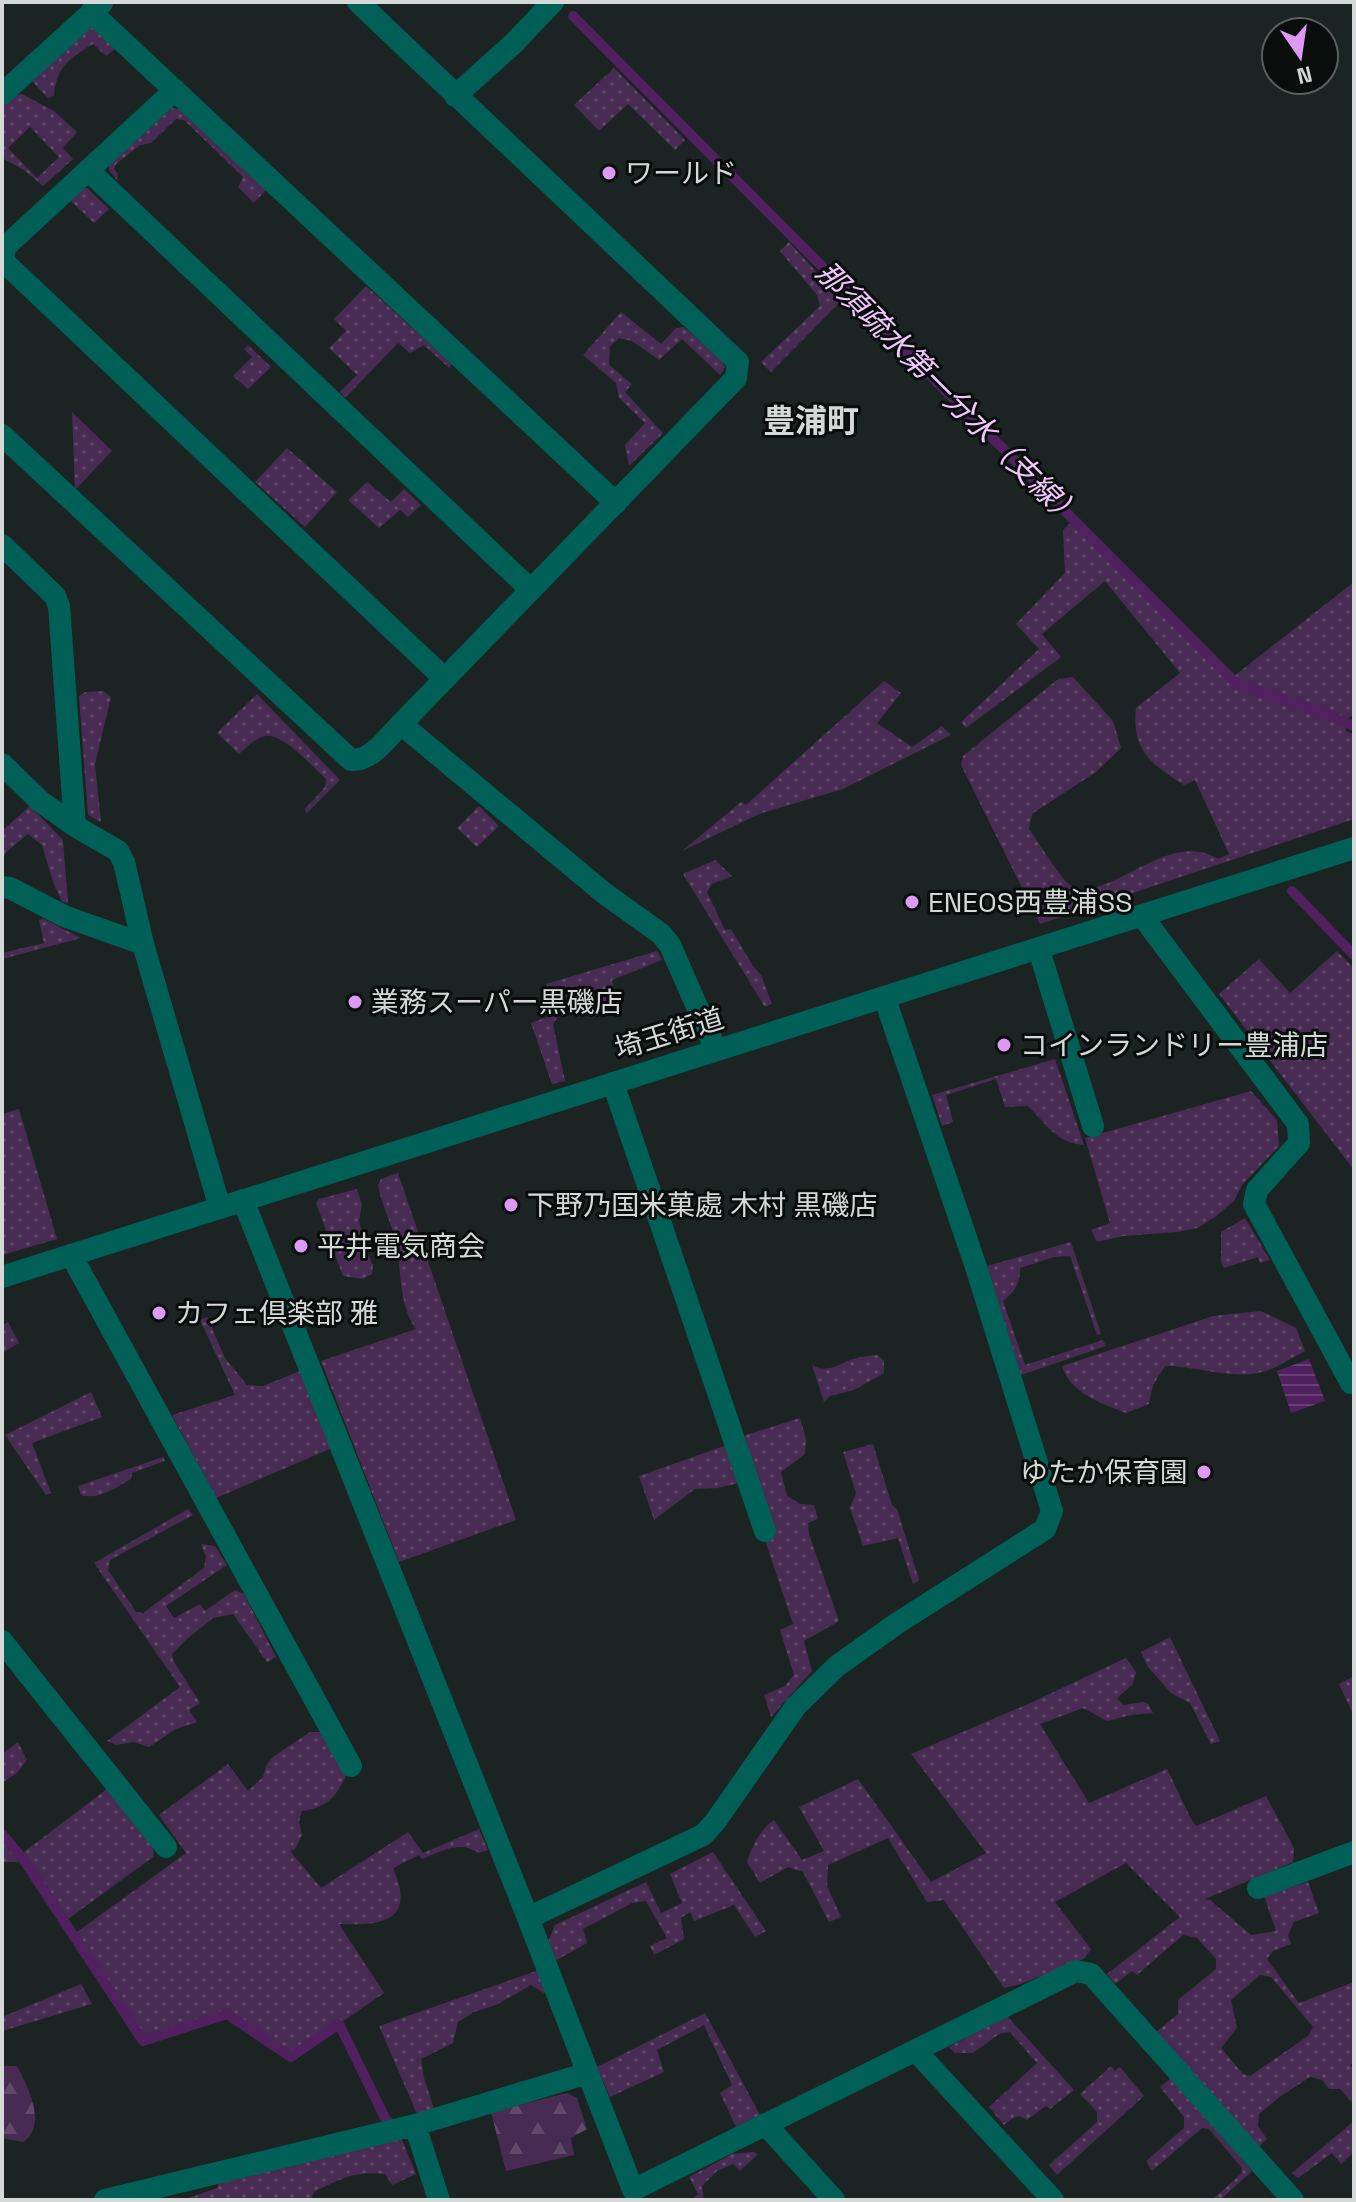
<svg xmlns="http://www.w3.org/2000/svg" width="1356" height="2202" viewBox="0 0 1356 2202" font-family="'Space Grotesk','Noto Sans JP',sans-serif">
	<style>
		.grass { fill: url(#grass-dots); fill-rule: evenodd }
		.forest { fill: url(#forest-firs) }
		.water { fill: url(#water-rules) }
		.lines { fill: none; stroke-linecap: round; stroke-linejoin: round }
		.stream { stroke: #50205f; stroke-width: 10 }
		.minor { stroke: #006057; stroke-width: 22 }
		.tertiary { stroke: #006057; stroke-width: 22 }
		.poi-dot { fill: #dd99f3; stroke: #090d0c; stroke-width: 3 }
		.labels { text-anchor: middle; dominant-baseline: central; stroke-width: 6; stroke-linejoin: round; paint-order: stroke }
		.poi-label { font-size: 28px; fill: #d4d9d8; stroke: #090d0c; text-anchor: start }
		.street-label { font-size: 28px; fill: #d4d9d8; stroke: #090d0c }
		.water-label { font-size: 30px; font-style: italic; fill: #f1c7fe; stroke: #090d0c }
		.quarter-label { font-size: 32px; font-weight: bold; fill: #d4d9d8; stroke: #090d0c }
	</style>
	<defs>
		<pattern id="grass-dots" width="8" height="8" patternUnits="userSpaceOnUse" patternTransform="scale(2)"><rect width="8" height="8" fill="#482b52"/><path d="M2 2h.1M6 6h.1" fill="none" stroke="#62496a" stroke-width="1.8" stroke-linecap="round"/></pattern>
		<pattern id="forest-firs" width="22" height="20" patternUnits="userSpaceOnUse" patternTransform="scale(2)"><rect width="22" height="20" fill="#482b52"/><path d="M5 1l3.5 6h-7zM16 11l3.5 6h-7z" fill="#62496a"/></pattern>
		<pattern id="water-rules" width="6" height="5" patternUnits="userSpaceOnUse" patternTransform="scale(2)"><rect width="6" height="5" fill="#50205f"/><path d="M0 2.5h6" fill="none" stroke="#684075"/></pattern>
	</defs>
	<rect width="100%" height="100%" fill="#1c2423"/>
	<path class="grass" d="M92,24l23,25 -9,7 -13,-12c-23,14 -37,23 -39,52l-6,2 -18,-19z
		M614,68l71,72 -10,10 -47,-46 -29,27 -25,-26z
		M22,94l32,17 23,21 -14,16 10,11 -30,27 -19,-16 -22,-12v-54l8,-7zM30,127l29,30 -22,21 -29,-30z
		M172,108l8,1 87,80 -13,14 -16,-16 5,-10 -59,-57 -8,-1 -25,24 -11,2 -24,19 -2,5 4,5 -1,6 -8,-10v-6z
		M82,188h5l22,21 -15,14 -23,-22z
		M789,242l53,58 -71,72 -10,-10 59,-56 -3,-11 -37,-44z
		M366,286l86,78 -3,4 -25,-23 -14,8 -12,-10 -53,55 -5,-6 17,-17 -28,-27 17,-17 -12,-12z
		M621,312l40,32 15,-16 8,-1 36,32 5,8 -5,8 -38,-36 -23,21 -27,-19 -13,-3 -9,8 -1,19 23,19 -7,8 38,41 -34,33 -4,-21 20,-22 -26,-25 -3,-15 -33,-28z
		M248,345l23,22 -23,22 -15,-13 19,-19 -8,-8z
		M72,412l40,39 -37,39z
		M287,448l50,44 -32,35 -50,-45z
		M367,482l24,20 13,-13 17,16 -13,12 -8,-7 -21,18 -31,-28z
		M1077,517l157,159 120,-94v132l-7,5 -1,12 8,4v84l-314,105 -79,-159 2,-9 95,-77 15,-2 40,44 8,27 -25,24 -64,42 -3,15c9,12 31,49 41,56 36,22 97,-58 148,-26l11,-5 -34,-74 -11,5c-33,-21 -53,-35 -48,-77l44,-35 -75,-92 -63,53 19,23 -95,71 -5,-6 78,-73 -23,-25 49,-51 -2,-43z
		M884,681l17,12 -24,30 35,24 30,-21 9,9 -108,54 -84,25 -77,37 59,-49 5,3z
		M103,691l8,6 -16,67 6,58 -13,-7 -9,-119 6,-4z
		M257,694l83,86 -34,34 -1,-5 20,-22 1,-8c-13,-12 -44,-47 -61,-43 -10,2 -19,12 -26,18l-22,-21z
		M30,806l33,34 5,63 -6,-1 -9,-20 -11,-37 -14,-11 -22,18 -4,9v-30z
		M479,806l20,20 -22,21 -20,-19z
		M715,860l17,16 -20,8 -5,8 18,38 6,-1 22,37 8,9 11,29 -7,3 -82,-133z
		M44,919l37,19 -79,21v-6l42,-10 -5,-23z
		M657,951l5,9 -50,20 6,28 -30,5 -6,-4 -22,5 -7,10 12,57 -13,3 -21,-61 24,-9 -9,-30z
		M1337,951l17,17v202l-135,-176 40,-35 31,34z
		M1055,1059l29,86c-30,-3 -36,-20 -56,-39l-23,1 -9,-28 -50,16 7,27 -11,4 -10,-31z
		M1251,1091l26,29 2,26 -37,39 -8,16 -19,16 -18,11 -19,4 -55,4 -26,6 -6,-12 19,-7 -25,-85z
		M19,1109l38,130 -55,16v-141z
		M398,1173l118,347 -117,42 -78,-201 95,-32c-17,-21 -15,-62 -20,-88 -5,-19 -15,-37 -18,-56l3,-6z
		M357,1189l5,16 -3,16 9,33 5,11 -1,9 -10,5 -19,-3 -27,-73 3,-4z
		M1245,1218l25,42 -10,3 -2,-6 -34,11 -3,-6v-30z
		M1071,1242l30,92 -4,1 -27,-79 -16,1 -34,11c0,16 -5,23 -17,33l22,64 78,-25 3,6 -85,29 -34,-109z
		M1261,1311l35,17 9,23c-12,6 -26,16 -39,20 -33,10 -68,-5 -101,-5l-12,19 -4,19 -23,9c-25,-10 -55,-19 -64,-47l151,-50z
		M207,1317l18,41 22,27 16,1 37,-15 32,77 -116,50 -44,-83 63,-20 -35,-75z
		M8,1322l11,21 -17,10v-28z
		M877,1355l7,6v12l-30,17 -24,6 -6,6 -12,-37c15,8 24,1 38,-5 9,-3 18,-4 27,-5z
		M91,1392l11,25 -70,26 19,50 -5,2 -41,-60z
		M800,1418l6,21 -1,15 -24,18 6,24 13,8 14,1 4,14 -10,4 1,11 30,87 -35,20 8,30 -41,46 -7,-22 21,-9 9,-11 -14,-45 13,-6 -28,-84 -22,-101 3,-4z
		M873,1444l19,61 5,4 22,71 -6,4 -15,-46 -35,8 -13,-38 6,-15 -13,-41z
		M727,1445l15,37 -24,6 -23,1 -41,31 -15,-44z
		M163,1457l2,4 -33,12 -1,6c-16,9 -31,21 -50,16l-3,-9z
		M188,1509l5,6 -83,45 -2,10 28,42 7,1 61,-45 2,-11 -5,-13 14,2 12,19 -61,41 8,12 26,-14 5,7 30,-21 9,4 32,63 -9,5 -34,-48 -20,4 -26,21 -15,15 1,6 27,43 -11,7 8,12 -21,7 -27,18 -15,-5 -18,3 -9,-4 73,-54 -86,-124z
		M1170,1637l50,104 -9,3 -21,-41 -19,-10 -23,-26 -7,-15z
		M1126,1658l10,14 -3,12 -16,14 6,7 20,-3 5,2 5,9 -22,2 -24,6 -24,-13 -43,16 49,79 78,-34 24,50 5,7 70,-30 28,52 -1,14 -88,37 5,1 41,35 25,-4 -12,-35 44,-14 11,31 -25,9 -6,13 3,9 -18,7 -6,8 32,44 55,-21v81l-4,2 4,5v35l-14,-16h-11l-7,-9 -12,-3 -29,19 -22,18 -1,12 9,13 -8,8 -104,-114 23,-19v-14l38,-31v-10l-19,-21 -14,-3 -46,40 -5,-4 -17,13 -8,-10 73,-57 -54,-54 -71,39 36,47 -7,10 -63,25 -17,4 -60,-88 -17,2 -39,-64 -60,27 -1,21 14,31 -12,5 -26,-50 -15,-5 -28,16 -13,-21c4,-14 14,-34 27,-42l28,40 22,-9 -25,-44 59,-28 73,103 55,-29 -75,-99 117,-50zM1260,1975l11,2 42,50 -5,9 -58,40 -7,-2 -22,-26 16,-20 -6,-28z
		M1354,1676v40l-15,-32z
		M310,1732h11l19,29 6,15c-11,22 -18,31 -44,35l-3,11 3,13 -7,14 -5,2 31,37 87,-56 15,21 56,-24 9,21 -9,3c-21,-13 -36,-2 -57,6l-3,-4 -26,13c23,52 -9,58 -54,56l45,69 -93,64 -64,-42 -84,26 -66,-109 109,-79 -27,-38 69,-51 20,27 15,-14 3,-11 7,-9z
		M18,1742l9,18 -10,13 -15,10v-29z
		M107,1789l47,57 -1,11 -89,65 -17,-21 -25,-39h-20v-28l18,21z
		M713,1852l53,79 -11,6 -21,-32 -40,16 -4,-9 -9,6 3,21 -30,16 -4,-9 17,-8 -21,-37 -14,2 -49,26 4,14 -32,18 -7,-19 7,-17 91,-43 15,31 21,-10 -12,-29z
		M539,1970l9,21 -4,2 -13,-8 -35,20 -22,7 -16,10 -5,21 -32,16 3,19 10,31 -17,5 -38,-88z
		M81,1984l11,20 -90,27v-14z
		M705,2013l55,102 -24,12 -16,-34 12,-8 -28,-60 -47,25 7,22 -54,25 -13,-30z
		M1007,2016l67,74 -24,19 -4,-3 -19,14c-9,-8 -15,-1 -23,5l-15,-18 48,-44 -27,-31 -11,2 -26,19h-18l-6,-6z
		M1111,2066l4,5 5,-4 24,29 -87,79 -8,-10 48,-43v-10l-17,-18z
		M1171,2078l81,93 -32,29h-8l30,-27 -1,-6 -32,-38 -7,-1 -50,43 -6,-10 38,-33v-11l-24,-30z
		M1354,2121v31l-13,12 -9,-11 -34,25 -6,-5z
		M400,2135l16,39 -24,11 -7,-11c-32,-3 -44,5 -71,18l-3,8 -125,-1 31,-11 3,-8z
		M754,2152l4,2 -18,17 -7,-7 -16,7 -15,15 2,14h-12l6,-6 -9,-17 43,-23z"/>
	<path class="forest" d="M2,2066h15c11,21 31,59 6,76l-21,-4z
		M567,2093l10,5 10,31 -16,9 3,17 -68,16 -15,-59z"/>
	<path class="water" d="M1309,1359l16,42 -34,12 -14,-42z"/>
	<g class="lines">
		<path class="stream" d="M573,16l664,668 83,28 34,14
			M1292,891l62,64
			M2,1834l21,25 120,182 84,-27 64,43 48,-33 47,96 11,7"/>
		<path class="minor" d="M358,2l380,360 -2,16 -335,346 203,169 57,41 9,11 46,105
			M91,12l525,491
			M175,90l-170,157 -2,14 442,418
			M2,94l100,-91
			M455,96l59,-53 39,-41
			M88,170l443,420
			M2,435l349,325c21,1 36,-22 50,-36
			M2,545l53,51 4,10 16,220 43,25 6,11 19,82 77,264
			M2,764l38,37 35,25
			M2,887l8,1 54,28 79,28
			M1142,916l156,208 1,19 -42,47 -3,14 97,179
			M1039,950l54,176
			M613,1083l152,448
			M243,1200l285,718 105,272 443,-219 15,3 202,226
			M71,1255l280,511
			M2,1641l164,206
			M1258,1888l96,-36
			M528,1918l175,-83 12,-13 81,-116 41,-40 59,-42 149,-95 7,-18 -76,-244 -91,-268
			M916,2051l137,149
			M765,2124l69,76
			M415,2125l24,75
			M105,2200l310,-75 173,-52"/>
		<path class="tertiary" d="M2,1277l1352,-429"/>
	</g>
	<g class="poi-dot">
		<circle cx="609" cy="173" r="8"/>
		<circle cx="912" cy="902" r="8"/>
		<circle cx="355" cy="1002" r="8"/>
		<circle cx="1004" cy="1045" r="8"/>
		<circle cx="511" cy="1205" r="8"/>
		<circle cx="301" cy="1246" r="8"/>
		<circle cx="159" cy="1313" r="8"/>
		<circle cx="1204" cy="1472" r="8"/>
	</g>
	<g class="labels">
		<g class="poi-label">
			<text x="625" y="173">ワールド</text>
			<text x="928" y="902">ENEOS西豊浦SS</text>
			<text x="371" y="1002">業務スーパー黒磯店</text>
			<text x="1020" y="1045">コインランドリー豊浦店</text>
			<text x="527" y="1205">下野乃国米菓處 木村 黒磯店</text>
			<text x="317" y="1246">平井電気商会</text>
			<text x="175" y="1313">カフェ倶楽部 雅</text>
			<text x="1188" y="1472" text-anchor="end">ゆたか保育園</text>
		</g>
		<g class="street-label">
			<text transform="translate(669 1033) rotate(-17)">埼玉街道</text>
		</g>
		<g class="water-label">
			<text transform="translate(949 394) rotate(45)">那須疏水第一分水（支線）</text>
		</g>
		<g class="quarter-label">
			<text x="811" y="421">豊浦町</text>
		</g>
	</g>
	<rect width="1356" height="2202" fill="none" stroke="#d4d9d8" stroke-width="8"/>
	<g transform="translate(1300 56) rotate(167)"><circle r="38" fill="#090d0c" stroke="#5a5f5e" stroke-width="2"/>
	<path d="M0-6L14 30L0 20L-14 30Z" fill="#dd99f3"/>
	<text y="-12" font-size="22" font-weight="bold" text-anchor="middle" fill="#d4d9d8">N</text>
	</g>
</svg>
